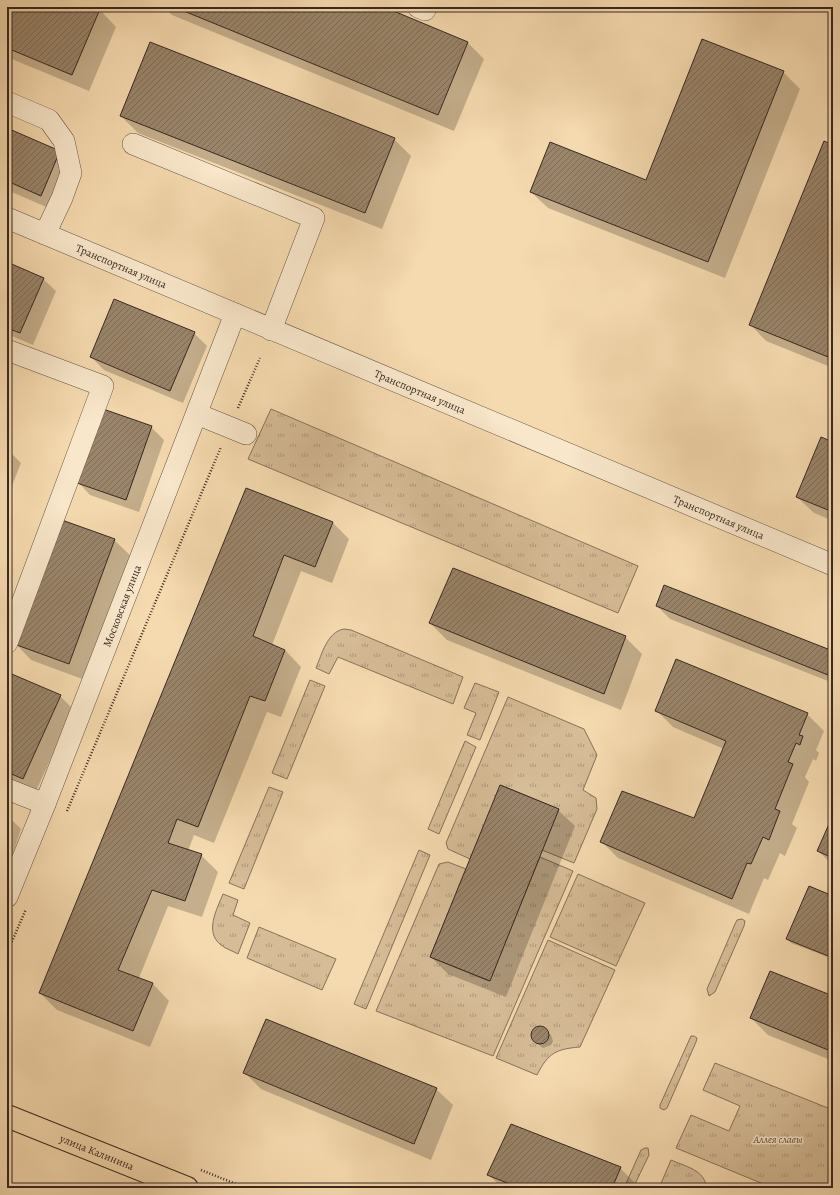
<svg xmlns="http://www.w3.org/2000/svg" width="840" height="1195" viewBox="0 0 840 1195" font-family="Alegreya,serif">
	<style>
		.grass { fill: url(#grass-tufts); stroke: #86725c }
		.shadow { fill: #0003 }
		.building { fill: url(#building-hatch); stroke: #372822 }
		.lines { fill: none; stroke-linecap: round; stroke-linejoin: round }
		.minor-casing { stroke: #675445; stroke-width: 22 }
		.major-casing { stroke: #372822; stroke-width: 24 }
		.path { stroke: #372822; stroke-width: 2.5; stroke-dasharray: 1 2; stroke-linecap: butt }
		.minor { stroke: #f9e7cb; stroke-width: 21 }
		.major { stroke: #f6daaf; stroke-width: 22 }
		.labels { text-anchor: middle; dominant-baseline: central; stroke-width: 3; stroke-linejoin: round; paint-order: stroke }
		.street-label { font-size: 11px; fill: #372822; stroke: #f9e7cb }
		.park-label { font-size: 11px; font-style: italic; fill: #5f4d3f; stroke: #f9e7cb }
	</style>
	<defs>
		<pattern id="grass-tufts" width="24" height="20" patternUnits="userSpaceOnUse"><rect width="24" height="20" fill="#d6bc97"/><path d="M3 7l-1-3M5 7V3M7 7l1-3M15 17l-1-3M17 17v-4M19 17l1-3" fill="none" stroke="#ae997b"/></pattern>
		<pattern id="building-hatch" width="6" height="6" patternUnits="userSpaceOnUse"><rect width="6" height="6" fill="#9a856b"/><path d="M-1 1l2-2M0 6l6-6M5 7l2-2" fill="none" stroke="#7e6d58"/></pattern>
	</defs>
	<rect width="100%" height="100%" fill="#f6daaf"/>
	<filter id="stains"><feTurbulence type="fractalNoise" baseFrequency=".005" numOctaves="4"/><feColorMatrix values="0 0 0 0 .2 0 0 0 0 .09 0 0 0 0 .02 0 0 0 .5 -.17"/></filter>
	<radialGradient id="worn" r=".72"><stop offset=".6" stop-color="#630" stop-opacity="0"/><stop offset="1" stop-color="#630" stop-opacity=".3"/></radialGradient>
	<path class="grass" d="M271,409l367,157 -20,47 -370,-154z
		M344,629l7,1 112,47 -10,27 -115,-47 -9,17 -13,-6c6,-14 11,-36 28,-39z
		M310,680l15,6 -38,93 -15,-6z
		M475,683l24,9 -19,48 -13,-5 9,-22 -12,-5z
		M508,697l76,32 13,26 -14,35 13,8 1,11 -23,54 -32,-13 16,-41 -57,-24 -31,74 -22,-10 -2,-6z
		M465,741l11,6 -37,87 -11,-5z
		M269,787l14,5 -39,97 -15,-6z
		M419,850l11,5 -64,154 -12,-5z
		M540,857l33,14 -80,185 -117,-45 63,-147 9,-2 18,7 -36,88 59,24z
		M578,874l67,29 -29,63 -66,-29z
		M223,894l15,6 -5,15 17,8 -12,31c-5,-3 -12,-5 -17,-9 -17,-13 -4,-36 2,-51z
		M742,919l3,2 -1,5 -29,66 -6,4 -2,-7 28,-65 2,-4z
		M259,927l77,32 -14,31 -75,-32z
		M548,940l67,30 -35,77c-24,2 -32,6 -43,28l-41,-17z
		M691,1036h3l3,2 -1,4 -29,66 -3,2 -4,-2v-3z
		M715,1063l118,47v78h-60l-97,-40 15,-33 38,16 11,-25 -37,-16z
		M645,1148h3l1,7 -16,33h-9l17,-38z
		M671,1160c13,6 35,10 35,28h-47z"/>
	<path class="shadow" d="M7,7h86l7,3 16,17 -27,64 -82,-34z
		M164,7h217l86,35 17,17 -30,72 -282,-116z
		M783,72l17,17 -75,189 -177,-70 -17,-16 116,-11z
		M121,116l273,23 17,17 -29,73 -244,-96z
		M7,129l69,39 -18,44 -51,-22z
		M833,146v222l-67,-27 -16,-17z
		M7,263l36,16 13,12 -23,54 -26,-11z
		M194,333l13,13 -24,57 -79,-33 -13,-13z
		M151,427l13,13 -25,72 -49,-17 -12,-13z
		M833,443v78l-19,-8 -17,-16z
		M7,449l14,14 -14,35z
		M247,489l85,33 17,17 -17,44 -31,-12 -29,74 13,5 16,17 -20,50 -14,-5 -53,131 -20,-8 -6,16 13,4 17,17 -16,45 -34,-11 -29,72 14,6 16,17 -19,46 -93,-37 -17,-17z
		M114,540l17,16 -46,124 -54,-20 -16,-17z
		M657,606l176,46v31l-163,-64z
		M430,623l195,14 17,17 -21,56 -174,-70z
		M7,675l53,21 13,13 -37,82 -29,-13z
		M657,711l150,3 17,17 -8,19 3,3 -3,8 -3,-2 -8,18 4,5 -17,42 5,4 -12,28 -5,-3 -12,27 -4,-2 -15,36 -131,-56 -17,-17 94,-21 29,-71 -51,-22z
		M558,810l17,16 -69,171 -58,-23 -17,-17z
		M7,815l14,14 -14,42z
		M833,818v47l-15,-14z
		M833,897v62l-42,-16 -4,-4z
		M833,997v64l-65,-26 -17,-17z
		M540,1027l11,8 2,6 -2,4 -8,3 -9,-7 -2,-8 3,-4z
		M245,1073l191,16 17,16 -22,55 -170,-71z
		M620,1168l17,17 -2,3h-133l-14,-14z"/>
	<path class="building" d="M7,7h88l5,2 -28,66 -65,-27z
		M174,7h210l84,35 -30,73z
		M702,39l82,32 -76,191 -178,-70 20,-50 96,38z
		M150,42l245,96 -30,75 -245,-97z
		M7,128l53,23 -19,45 -34,-15z
		M824,141l9,4v214l-84,-34z
		M7,262l37,16 -24,55 -13,-5z
		M114,299l81,33 -25,59 -80,-34z
		M103,409l49,17 -26,74 -49,-17z
		M821,437l12,5v70l-37,-15z
		M246,488l87,34 -18,45 -31,-12 -31,81 32,14 -20,51 -15,-5 -52,131 -21,-8 -9,24 34,11 -17,47 -33,-11 -34,80 35,13 -20,48 -94,-38z
		M59,519l56,20 -46,125 -55,-20z
		M453,568l173,68 -22,58 -175,-71z
		M664,585l169,66v26l-177,-71z
		M676,659l132,54 -9,22 4,1 -3,9 -4,-2 -8,19 5,2 -18,45 5,2 -11,29 -6,-3 -12,27 -4,-1 -15,36 -132,-57 22,-51 72,27 32,-77 -71,-30z
		M7,672l54,23 -38,84 -16,-7z
		M500,785l59,24 -69,172 -60,-24z
		M833,815v43l-16,-7z
		M809,886l24,10v62l-47,-19z
		M770,971l63,25v56l-83,-34z
		M266,1019l171,69 -23,56 -171,-71z
		M531 1035a9 9 0 1 1 18 0a9 9 0 1 1-18 0Z
		M511,1124l110,43 -9,21h-92l-33,-13z"/>
	<g class="lines">
		<defs>
			<g id="minor">
				<path d="M418,7l7,3 1,-3"/>
				<path d="M7,102l42,18 15,21 7,32 -9,25 -17,36"/>
				<path d="M133,144l181,74 -43,112"/>
				<path id="s1" d="M7,218l826,347"/>
				<path d="M7,350l96,36 -96,257"/>
				<path d="M197,414l49,20"/>
				<path d="M7,789l38,15"/>
				<path id="s2" d="M7,897l38,-93 190,-490"/>
			</g>
			<g id="major">
				<path id="s3" d="M7,1116l180,72"/>
			</g>
		</defs>
		<use href="#minor" class="minor-casing"/>
		<use href="#major" class="major-casing"/>
		<path class="path" d="M238,408l22,-50
			M67,811l154,-364
			M7,953l19,-44
			M201,1170l45,18"/>
		<use href="#minor" class="minor"/>
		<use href="#major" class="major"/>
	</g>
	<g class="labels">
		<g class="street-label">
			<text stroke="none"><textPath href="#s1" startOffset="124">Транспортная улица</textPath></text>
			<text stroke="none"><textPath href="#s1" startOffset="448">Транспортная улица</textPath></text>
			<text stroke="none"><textPath href="#s1" startOffset="772">Транспортная улица</textPath></text>
			<text stroke="none"><textPath href="#s2" startOffset="313">Московская улица</textPath></text>
			<text stroke="none"><textPath href="#s3" startOffset="97">улица Калинина</textPath></text>
		</g>
		<g class="park-label">
			<text x="778" y="1139">Аллея славы</text>
		</g>
	</g>
	<rect width="840" height="1195" fill="none" stroke="#f6daaf" stroke-width="24"/>
	<rect x="8" y="8" width="824" height="1179" fill="none" stroke="#372822" stroke-width="2"/>
	<rect x="12" y="12" width="816" height="1171" fill="none" stroke="#372822"/>
	<rect width="100%" height="100%" filter="url(#stains)"/>
	<rect width="100%" height="100%" fill="url(#worn)"/>
</svg>
